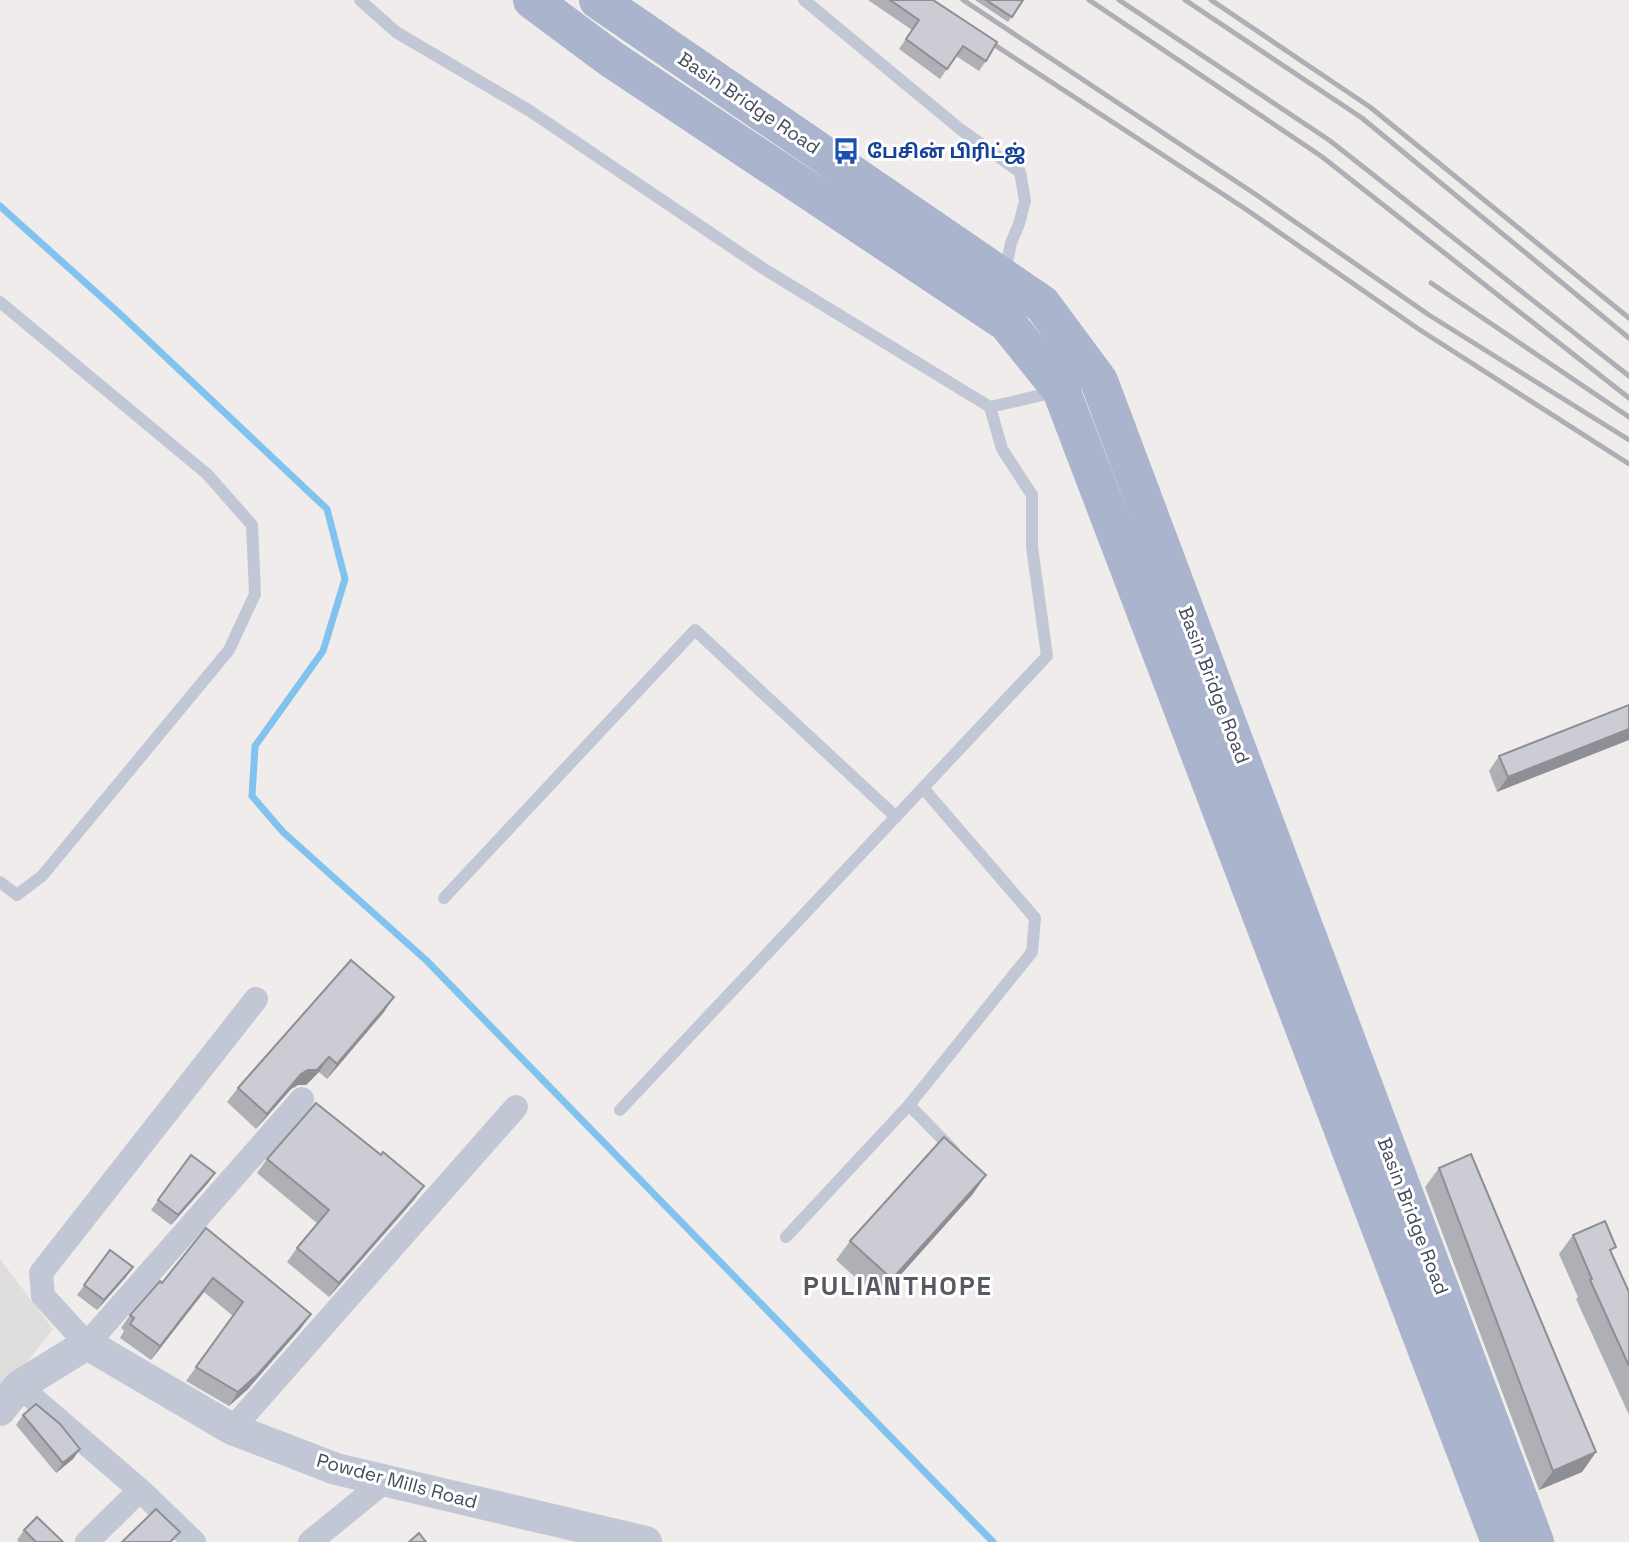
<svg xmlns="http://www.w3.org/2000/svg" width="1629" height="1542" viewBox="0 0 1629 1542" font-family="'Space Grotesk','Noto Sans Tamil',sans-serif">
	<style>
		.education { fill: #e0dddd }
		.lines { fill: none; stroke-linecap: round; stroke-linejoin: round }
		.stream { stroke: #82c2ee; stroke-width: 7 }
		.service { stroke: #c1c7d4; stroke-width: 12 }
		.minor { stroke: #c1c7d4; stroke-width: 24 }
		.tertiary { stroke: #c1c7d4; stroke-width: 32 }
		.primary { stroke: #aab4cc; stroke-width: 38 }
		.rail { stroke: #adafb7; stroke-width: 5 }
		.wall { fill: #afafb6 }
		.shaded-wall { fill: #8e8f94 }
		.building { fill: #cbccd4; stroke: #8e8f94; stroke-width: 2 }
		.labels { text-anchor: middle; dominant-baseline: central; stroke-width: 6; stroke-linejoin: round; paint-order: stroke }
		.street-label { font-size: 19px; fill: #444b5a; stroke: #fff }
		.transit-label { font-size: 19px; font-weight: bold; fill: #164399; stroke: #fff; text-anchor: start }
		.district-label { font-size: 26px; font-weight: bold; letter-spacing: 2px; fill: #585a61; stroke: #fff }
	</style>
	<rect width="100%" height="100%" fill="#efeceb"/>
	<path class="education" d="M0,1259l53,70 -53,67z"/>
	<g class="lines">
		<path class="stream" d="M0,206l119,107 208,196 18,70 -22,72 -68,95 -3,50 31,36 144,129 566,581"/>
		<path class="service" d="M360,0l36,32 134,79 231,156 229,140 65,-15
			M804,0l156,129 60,43 5,29 -6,23 -8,19 -6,28
			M0,302l207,172 45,51 3,69 -26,56 -187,226 -25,19 -17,-13
			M444,898l251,-268 201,187
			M909,1105l123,-153 3,-34 -112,-130
			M620,1110l427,-454 -15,-109v-52l-30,-46 -12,-42
			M786,1237l123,-132 45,46"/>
		<path class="minor" d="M256,999l-215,274 2,23 44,48 215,-245
			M19,1386l121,104 54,52
			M232,1429l284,-322
			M87,1542l53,-52
			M310,1542l75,-61"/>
		<path class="tertiary" d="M0,1410l19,-24 68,-42 145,85 104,40 310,73"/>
		<path class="primary" d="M532,0l78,58 397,265 54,67 439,1152
			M598,0l444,304 57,77 436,1161"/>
		<path class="rail" d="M963,0l292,194 174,121 200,125
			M1089,0l232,156 308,242
			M1119,0l210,140 300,236
			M1185,0l177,118 267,220
			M1211,0l159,107 259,211
			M981,36l263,172 176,122 209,134
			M1431,283l198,134"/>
	</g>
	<path class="wall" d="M868,0h65l53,61 -7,10 -23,-15 -16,23 -41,-30 13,-19z
		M975,0h48l-15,22z
		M1629,705l-132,87 -8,-21 10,-15z
		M384,1012l-57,67 -8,-7 -13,13h-8l-7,4 -35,40 -29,-27 11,-14z
		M191,1155l24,18 -7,10 -37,42 -20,-15z
		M381,1155l43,31 -10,14 -85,97 -42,-35 10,-14 21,-24 -61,-51 10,-14z
		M1439,1168l157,284 -14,20 -43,18 -114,-303z
		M986,1175l-14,20 -93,104 -43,-39 14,-19z
		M206,1228l105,86 -10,14 -53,61 -19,17 -43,-25 47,-65 -29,-24 -53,68 -31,-22 4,-7 -3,-3 9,-13 32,-32z
		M1573,1235l39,19 17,38v123l-53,-116 2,-2 -19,-43z
		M110,1250l23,17 -7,10 -29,33 -20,-15z
		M23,1415l57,34 -7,10 -17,14 -40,-48z
		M24,1530l39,12h-44l-2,-2z"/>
	<path class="shaded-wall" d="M1629,729v11l-132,52 11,-15z
		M394,997l-10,15 -57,67 10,-15z
		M329,1057l-10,15 -13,13h-8l-7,4 -35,40 11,-15 34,-40z
		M215,1173l-7,10 -37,42 7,-10z
		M986,1175l-14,20 -93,104 13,-20z
		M424,1186l-10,14 -85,97 10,-14z
		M133,1267l-7,10 -29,33 7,-10z
		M213,1278l-9,14 -53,68 9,-14z
		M311,1314l-10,14 -53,61 -19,17 9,-14z
		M80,1449l-7,10 -17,14 7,-10z
		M1596,1452l-14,20 -43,18 14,-19z"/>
	<path class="building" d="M890,0h43l64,42 -11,19 -23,-15 -16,23 -41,-30 13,-19z
		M986,0h37l-11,17z
		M1629,705v24l-121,48 -9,-21z
		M351,960l43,37 -57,67 -8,-7 -12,13h-9l-7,4 -34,40 -29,-26z
		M316,1103l65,52 2,-3 41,34 -85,97 -42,-35 32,-38 -62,-51z
		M944,1137l42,38 -94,104 -42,-38z
		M1471,1154l125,298 -43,19 -114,-303z
		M191,1155l24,18 -37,42 -20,-15z
		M1605,1221l11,26 -6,3 19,42v74l-39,-86 2,-1 -19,-44z
		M206,1228l105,86 -54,61 -19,17 -42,-25 47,-65 -30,-24 -53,68 -30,-22 4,-6 -4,-3 30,-34 2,2z
		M110,1250l23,17 -29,33 -20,-15z
		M36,1404l24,20 20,25 -17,14 -40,-48z
		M156,1509l24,23 -10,10h-48z
		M37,1517l26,25h-27l-12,-12z
		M419,1533l7,9h-17z"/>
	<defs>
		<symbol id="bus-bare" viewBox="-9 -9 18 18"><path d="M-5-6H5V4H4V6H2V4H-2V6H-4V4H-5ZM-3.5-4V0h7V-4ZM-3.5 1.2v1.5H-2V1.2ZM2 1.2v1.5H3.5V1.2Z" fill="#1a4fb4" stroke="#fff" stroke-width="2.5" paint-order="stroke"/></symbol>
	</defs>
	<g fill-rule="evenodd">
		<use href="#bus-bare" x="827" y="132" width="38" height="38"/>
	</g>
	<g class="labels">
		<g class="street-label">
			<text transform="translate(749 103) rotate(34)">Basin Bridge Road</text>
			<text transform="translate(1214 685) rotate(69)">Basin Bridge Road</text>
			<text transform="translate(1413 1216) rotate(69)">Basin Bridge Road</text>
			<text transform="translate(397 1481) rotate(15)">Powder Mills Road</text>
		</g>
		<g class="transit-label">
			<text x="867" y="151">பேசின் பிரிட்ஜ்</text>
		</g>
		<g class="district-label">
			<text x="898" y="1286">PULIANTHOPE</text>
		</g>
	</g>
</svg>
